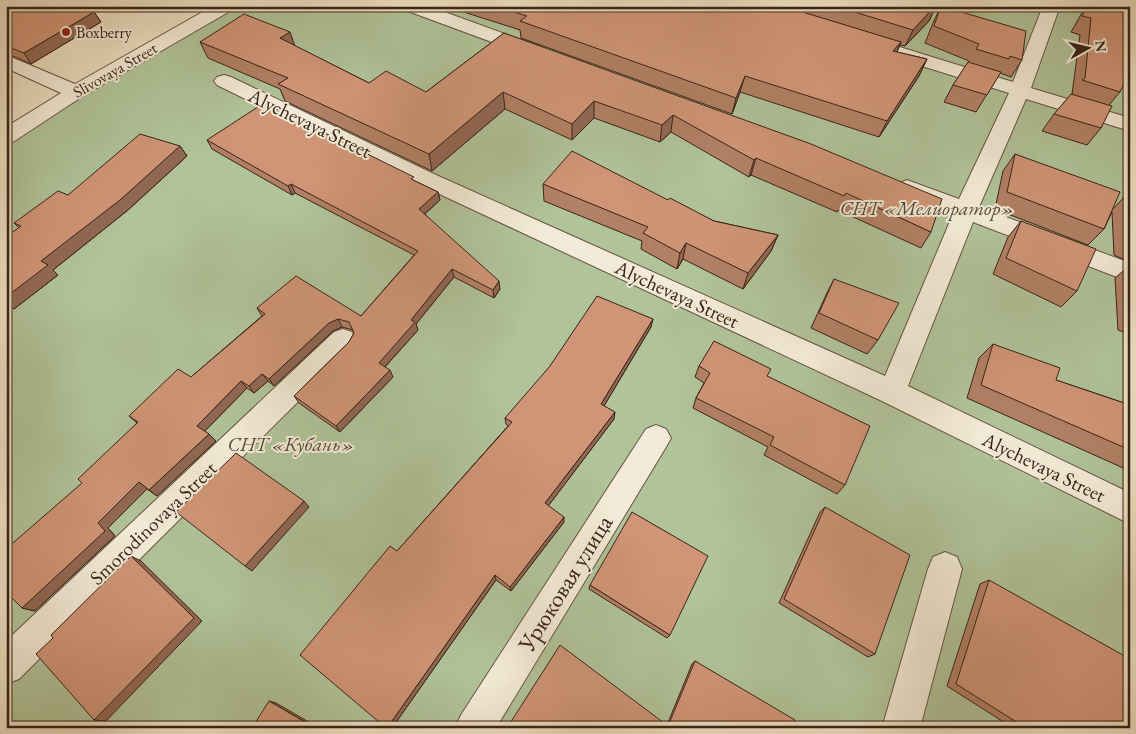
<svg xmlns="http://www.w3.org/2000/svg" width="1136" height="734" viewBox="0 0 1136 734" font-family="'EB Garamond',serif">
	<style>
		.green { fill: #b1c399; stroke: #757358 }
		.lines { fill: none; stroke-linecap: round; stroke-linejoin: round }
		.minor-casing { stroke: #665242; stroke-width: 2 }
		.minor { fill: #f3ebd7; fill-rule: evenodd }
		.wall { fill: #b28065; stroke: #392318 }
		.shaded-wall { fill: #916853; stroke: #392318 }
		.building { fill: #cf9576; stroke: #392318 }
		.poi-dot { fill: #8f2418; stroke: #f3ebd7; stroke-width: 2 }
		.labels { text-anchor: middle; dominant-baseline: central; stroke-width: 4; stroke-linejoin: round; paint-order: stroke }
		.far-poi-label { font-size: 16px; fill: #392318; stroke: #f3ebd7; text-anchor: start }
		.far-street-label { font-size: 16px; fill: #392318; stroke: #f3ebd7 }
		.street-label { font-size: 20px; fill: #392318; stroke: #f3ebd7 }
		.park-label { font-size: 20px; font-style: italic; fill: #574b38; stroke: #f3ebd7 }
		.near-street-label { font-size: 24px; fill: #392318; stroke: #f3ebd7 }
	</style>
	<rect width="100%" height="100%" fill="#ede0c2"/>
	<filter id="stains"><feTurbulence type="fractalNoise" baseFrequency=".004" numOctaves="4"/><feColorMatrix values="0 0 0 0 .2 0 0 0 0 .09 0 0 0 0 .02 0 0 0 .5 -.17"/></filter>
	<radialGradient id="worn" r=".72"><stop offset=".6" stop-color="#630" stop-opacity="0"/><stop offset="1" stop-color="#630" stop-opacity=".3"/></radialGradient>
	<path class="green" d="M216,6h914v722h-1124v-597z"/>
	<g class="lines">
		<defs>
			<path id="minor" d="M213,6h21l-2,4 -149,86 -70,46 -7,2v-17l55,-34 -55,-25v-13l69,29z
				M403,6h25l110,40 2,4 -2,4 -7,2 -7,-2 -119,-44z
				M1043,6h17l-29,82 99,30v13l-104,-32 -47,108 151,56v19l-157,-60 -65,164 222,107v31l-248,-123 -464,-217 -201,-99 -3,-4 3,-4 7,-2 7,2 203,97 451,202 68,-162 -54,-21 -3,-5 3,-5 8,-3 52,19 50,-106 -126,-39 -2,-4 2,-4 7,-2 123,38z
				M343,329l9,3 4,8 -4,8 -333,331 -13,5v-43l328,-309z
				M656,425l10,4 5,9 -5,9 -170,281h-41l6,-13 185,-286z
				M945,552l12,5 5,12 -42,159h-38l46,-159 5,-12z"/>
		</defs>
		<use href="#minor" class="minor-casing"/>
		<use href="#minor" class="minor"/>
	</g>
	<path class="wall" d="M6,6l88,6 7,10 -70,42 -25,-11z
		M445,6h491l-7,15 -24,25 -5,-1 -3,7 30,7 -8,17 -40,61 -139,-45 -8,22 -211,-76 -1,-8z
		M941,6l81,54 -11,17 -11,-4 -24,39 -32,-10 9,-17 16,-24 -44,-18 8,-20z
		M1086,6h44l-10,86 -11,13 -8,23 -14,17 -45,-14 12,-17 18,-20 8,-59 -9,-3z
		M504,33l427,199 -10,16 -83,-38 -1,2 -86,-37 -2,2 -78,-45 -11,10 -66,-24 -22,22 -67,-31 -73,62 -147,-70 -5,-12 -72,-31 -8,-16 95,4 74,37 57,9z
		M207,140l208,41 23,11 2,8 -15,14 75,75 -6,9 -40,-21 -38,47 2,6 -33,37 8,10 -53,55 -41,-29 -5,-7 55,-54 5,-9 -1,-3 -11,-3 -9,4 -59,55 -6,-5 -14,12 -7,-5 -42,43 11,10 -59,55 -10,-7 -39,39 7,8 -80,75 -13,-3 60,-125 55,-60 -8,-7 62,-39 71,-61 -5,-8 104,8 53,-61 -119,-62 -3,2 -80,-46z
		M180,146l7,10 -59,54 -75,60 5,5 -44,34 -8,-4v-68l13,-9 -5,-5 54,-28z
		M1015,154l97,56 15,-16 3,1v67l-16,-7 -2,-43 -8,17 -16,16 -93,-36 8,-38z
		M543,184l125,16 46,21 64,14 -7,16 -28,38 -60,-30 -6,10 -36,-20 1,-8 -98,-40z
		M1021,221l56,70 -16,16 -68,-33 15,-37z
		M1130,265v69l-12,-4 -3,-52z
		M834,279l44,61 -11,14 -56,-26 15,-33z
		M651,327l-47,79 10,13 -66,87 16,16 -53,69 -15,-11 -104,148h-6l11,-177 111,-125 -2,-2 -1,-6z
		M993,344l63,36 74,25v66l-163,-73 12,-40z
		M699,366l68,10 78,109 -8,9 -73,-39 4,-8 -75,-39 3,-10 8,-15 -9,-6z
		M825,507l50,147 -7,3 -89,-54 41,-91z
		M989,580l141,148h-117l-66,-42 33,-102z
		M590,585l80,50 -3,3 -78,-49z
		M695,661l98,67h-286l160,-3 25,-61z"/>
	<path class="shaded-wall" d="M935,6h1l-7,15 -24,25 8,-16z
		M94,12l7,10 -70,42 -7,-11z
		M290,32l6,17 -16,-11z
		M901,42l-7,17 -1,-8z
		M927,59l-8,17 -40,61 8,-16z
		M745,76l-5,16 -8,22 4,-16z
		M503,92l2,17 -73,62 -3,-17z
		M594,101v17l-22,22v-16z
		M673,115l-2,17 -11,10 2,-17z
		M180,146l7,10 -59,54 -75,60 5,5 -44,34 -8,-6v-6l35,-36z
		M756,158l-5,17 -2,2 5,-17z
		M291,184l4,9 -3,2 -4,-9z
		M438,192l2,8 -19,17 -2,-8z
		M778,235l-7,16 -28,38 5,-16z
		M686,243l-3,16 -6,10 3,-16z
		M452,269l2,8 -38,47 2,6 -36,40 -3,-7 32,-43z
		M499,281l1,8 -6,9 -1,-8z
		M338,319l4,8 -9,4 -59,55 -5,-7 60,-56z
		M653,319l-2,8 -50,84v-7z
		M390,370l3,7 -53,55 -4,-6z
		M262,374l6,7 -14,12 -5,-7z
		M241,381l6,7 -43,44 -7,-6z
		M615,412l-1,7 -68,90 -1,-6z
		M209,434l7,7 -59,55 -8,-6z
		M139,482l9,6 -40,40 7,8 -80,75 -13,-3 76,-85z
		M304,501l5,6 -57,64 -7,-5z
		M564,517v5l-53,69 -1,-4z
		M131,556l10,5 61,60 -96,100 -12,-1z
		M495,575l1,5 -104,148h-5z
		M269,701l7,2 43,25h-4z"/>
	<path class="building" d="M6,6h71l17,6 -70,41 -18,-7z
		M495,6h288l118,36 -8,9 34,8 -40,62 -142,-45 -9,22 -216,-77 7,-5z
		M835,6h100l-22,24z
		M941,6l85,25 -4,29 -12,-4 -1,3 -33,-10 3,-5 -45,-18z
		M1088,6h42v66l-10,20 -38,-12 3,-2 6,-60 -9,-2z
		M244,14l46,18 -10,6 89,45 17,-12 40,21 78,-59 307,111 131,55 -11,33 -85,-39 -2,3 -88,-38 -2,2 -81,-45 -11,10 -68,-24 -22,23 -69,-32 -74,62 -151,-70 10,-6 -88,-36z
		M968,62l33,10 -14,23 -34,-10z
		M1071,94l41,12 -11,22 -47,-14z
		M264,103l150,74 -3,2 27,13 -19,17 80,72 -6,9 -41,-21 -41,51 4,2 -36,41 11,7 -54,56 -42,-30 55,-54 5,-9 -5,-11 -11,-3 -9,4 -60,56 -7,-5 -13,12 -8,-5 -44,45 12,8 -60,56 -10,-8 -41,41 7,8 -83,77 -16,-16v-43l76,-66 -4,-4 60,-57 -9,-6 49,-47 13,8 74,-63 -8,-6 39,-32 65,40 57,-65 -127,-67 -3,2 -81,-46z
		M140,134l40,12 -60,54 -79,61 7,4 -42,32v-60l15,-11 -7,-3 44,-32 10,4z
		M572,151l96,49 2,-2 44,23 64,14 -30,38 -62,-30 -6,10 -37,-20 5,-6 -105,-43z
		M1015,154l105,38 -16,37 -97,-37z
		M1127,194l3,1v29z
		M1021,221l75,28 -19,42 -71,-33z
		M834,279l65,24 -21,37 -59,-27z
		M597,296l56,23 -52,85 14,8 -70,91 19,14 -54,70 -15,-12 -108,153h-1l-86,-73 90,-109 7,5 115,-129 -7,-4 45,-52z
		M714,341l57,28 -4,7 103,50 -25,59 -75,-40 4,-8 -78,-39 14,-25 -11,-7z
		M993,344l67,24 -4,12 74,25v45l-149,-65z
		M236,453l68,48 -59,65 -69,-54z
		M825,507l85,48 -35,99 -91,-55z
		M632,512l76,44 -38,79 -80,-50z
		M131,556l63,62 -100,102 -58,-66 17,-16 -2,-3z
		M989,580l141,79v69h-104l-70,-44z
		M560,645l108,81 27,-65 100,59 -2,8h-286z
		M269,701l46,27h-63z"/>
	<circle class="poi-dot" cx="66" cy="32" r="5"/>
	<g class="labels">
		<g class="far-poi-label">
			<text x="76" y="32">Boxberry</text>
		</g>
		<g class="far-street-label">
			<text transform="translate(115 70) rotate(-30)">Slivovaya Street</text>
		</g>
		<g class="street-label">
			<text transform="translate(310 123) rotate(26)">Alychevaya Street</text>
			<text transform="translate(677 294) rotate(25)">Alychevaya Street</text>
			<text transform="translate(1044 467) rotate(26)">Alychevaya Street</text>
			<text transform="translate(153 523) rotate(-44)">Smorodinovaya Street</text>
		</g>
		<g class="park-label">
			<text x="927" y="208">СНТ «Мелиоратор»</text>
			<text x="291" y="444">СНТ «Кубань»</text>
		</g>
		<g class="near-street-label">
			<text transform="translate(565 583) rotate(-58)">Урюковая улица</text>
		</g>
	</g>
	<rect width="1136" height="734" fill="none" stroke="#ede0c2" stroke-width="25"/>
	<rect x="8" y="8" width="1121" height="719" fill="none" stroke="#392318" stroke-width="2.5"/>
	<rect x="12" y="12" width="1111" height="709" fill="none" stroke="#392318"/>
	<g transform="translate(1088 48) rotate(82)" stroke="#f3ebd7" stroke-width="4" paint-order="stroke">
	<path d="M0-4L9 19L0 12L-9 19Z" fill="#392318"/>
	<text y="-8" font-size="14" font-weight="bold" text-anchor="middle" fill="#392318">N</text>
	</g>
	<rect width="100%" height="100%" filter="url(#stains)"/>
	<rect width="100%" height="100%" fill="url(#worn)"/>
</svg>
